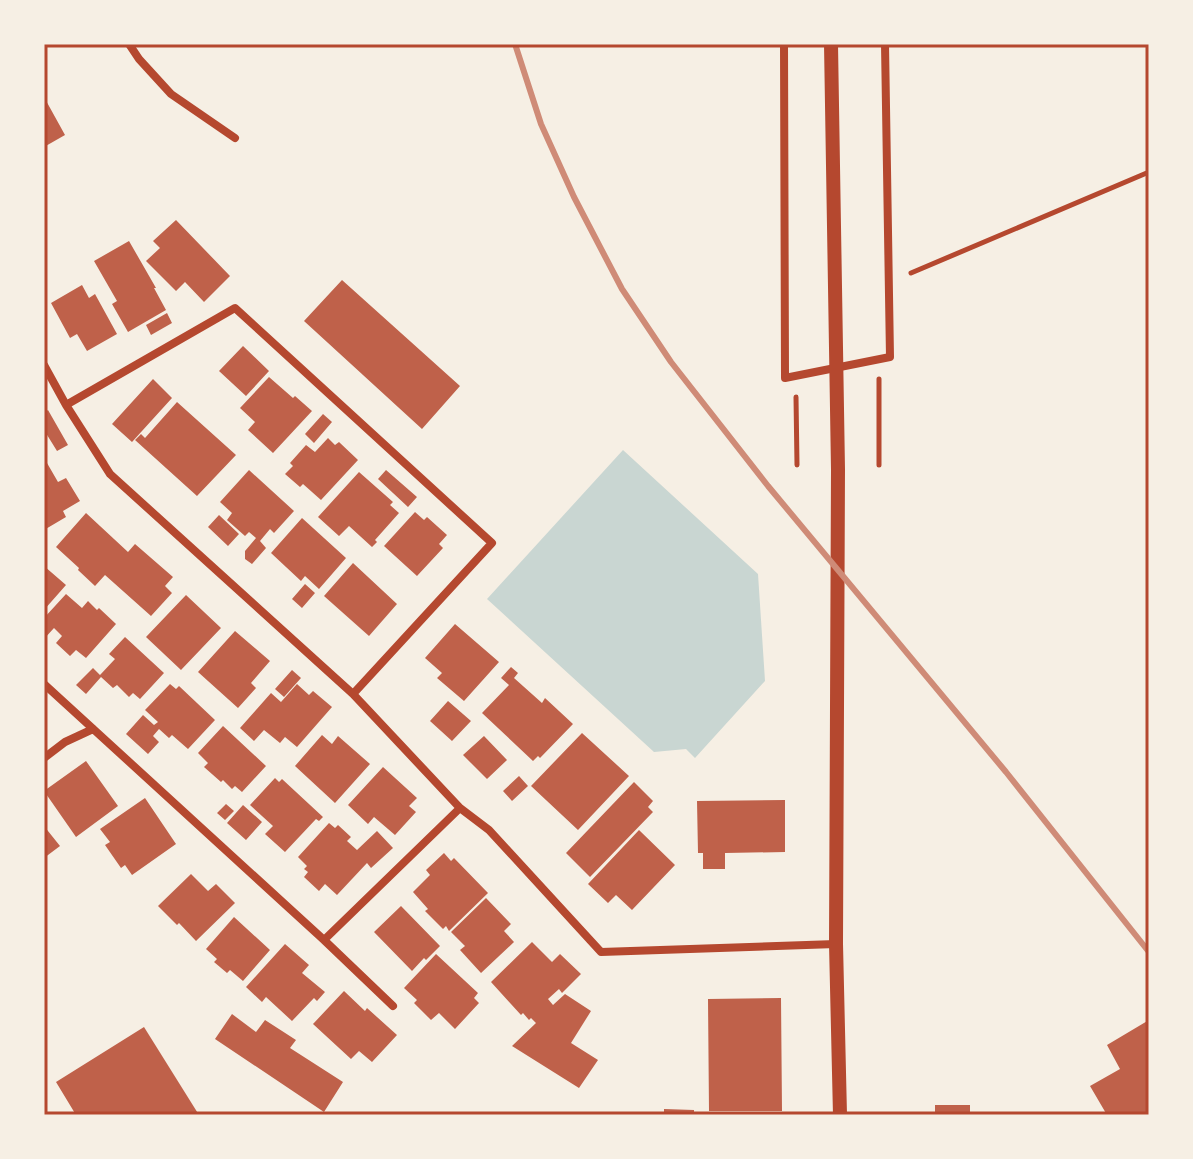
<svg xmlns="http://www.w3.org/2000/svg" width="1193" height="1159" viewBox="0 0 1193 1159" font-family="'IBM Plex Sans',sans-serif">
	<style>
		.water { fill: #c9d6d2 }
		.building { fill: #bf614a }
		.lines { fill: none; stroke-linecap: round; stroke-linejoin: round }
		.path { stroke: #b5482f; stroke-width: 5 }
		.minor { stroke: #b5482f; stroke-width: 8 }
		.tertiary { stroke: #b5482f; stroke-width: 14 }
		.rail { stroke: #cf8b77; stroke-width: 6 }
		.neatline { fill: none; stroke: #b5482f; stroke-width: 3 }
	</style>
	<rect width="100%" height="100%" fill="#f6efe4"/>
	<path class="water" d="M623,450l135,124 7,107 -70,77 -9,-9 -32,3 -167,-153z"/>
	<path class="building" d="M44,97l21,38 -21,12z
		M176,220l54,56 -26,26 -19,-20 -9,9 -30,-30 14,-13 -7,-7z
		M129,241l27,47h-2l12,22 -38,22 -16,-28 5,-3 -23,-40z
		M342,280l118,106 -38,43 -118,-108z
		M82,285l7,13 6,-4 22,40 -30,17 -10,-17 -7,4 -19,-35z
		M167,313l5,10 -21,12 -5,-10z
		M243,346l26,25 -23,25 -27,-25z
		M269,377l24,21 2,-2 17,15 -39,42 -25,-23 7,-8 -15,-14z
		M153,379l19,19 -40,44 -20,-18z
		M177,402l59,53 -39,41 -62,-56 6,-6 4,4z
		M48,410l20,35 -11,6 -13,-21v-17z
		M323,414l9,8 -18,21 -9,-9z
		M328,438l7,7 4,-3 19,18 -37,40 -18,-16 -3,3 -15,-13 8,-8 -3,-3 16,-18 9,7z
		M47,463l11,19 8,-4 14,23 -17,10 3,6 -22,13v-65z
		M249,470l45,41 -20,22 -4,-4 -10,12 6,7 -14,16 -7,-5v-8l11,-13 -7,-6 -4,4 -18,-16 5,-7 -12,-11z
		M386,470l31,27 -9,10 -30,-28z
		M359,472l34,30 -3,3 9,8 -24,27 2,2 -5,5 -23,-21 -10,10 -21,-19z
		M415,512l9,8 3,-3 20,18 -8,9 4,4 -26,28 -33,-30z
		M86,513l42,39 7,-8 38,33 -8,9 7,7 -21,23 -46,-41 -10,11 -17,-16 1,-2 -23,-21z
		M219,515l20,19 -11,12 -20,-19z
		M302,518l44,40 -27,31 -14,-13 -4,5 -30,-28z
		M353,563l44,41 -28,32 -45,-40z
		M44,566l22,19 -22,25z
		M305,584l10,9 -13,15 -10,-9z
		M66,594l16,14 6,-7 9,9 2,-2 17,16 -30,34 -10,-8 -6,6 -14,-13 6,-7 -8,-8 -10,11v-21z
		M186,595l35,33 -40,42 -35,-33z
		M455,624l44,38 -35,39 -27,-23 5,-5 -17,-15z
		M235,631l35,30 -19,22 5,5 -18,20 -40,-36z
		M125,637l39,36 -24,26 -7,-6 -4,4 -12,-12 -4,3 -12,-11 -15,17 -10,-9 17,-17 7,7 15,-16 -6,-5z
		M511,667l7,6 -4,5 28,25 3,-5 28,26 -33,34 -2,-2 -5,5 -51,-48 27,-28 -8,-7z
		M292,670l9,8 -17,19 -9,-8z
		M170,684l6,5 3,-3 36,34 -27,29 -16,-14 -3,3 -10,-9 -6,7 6,6 -11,12 -22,-20 17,-19 11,10 4,-3 -13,-12z
		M297,684l12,11 4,-4 19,16 -35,40 -12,-10 -5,6 -16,-13 -10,11 -14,-13 31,-35 10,9z
		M448,701l23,20 -19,20 -22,-20z
		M223,726l43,40 -24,26 -7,-6 -3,3 -9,-9 -2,2 -17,-15 4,-4 -10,-10z
		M582,733l47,43 -51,54 -47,-44z
		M322,735l10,9 6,-8 32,28 -35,39 -40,-37z
		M484,736l23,24 -20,19 -24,-24z
		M86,761l32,45 -42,31 -32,-46z
		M383,767l34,31 -8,8 7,6 -21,23 -21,-18 -6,7 -20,-19z
		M519,776l9,10 -16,15 -9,-10z
		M275,778l4,4 3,-3 41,38 -4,4 -3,-2 -31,33 -20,-18 8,-8 -23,-21z
		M634,782l19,19 -5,6 5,5 -63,65 -24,-24z
		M145,798l31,46 -44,31 -7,-10 -4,3 -16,-23 5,-3 -10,-13z
		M785,800v52l-60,1v16h-22v-16h-5l-1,-52z
		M226,804l8,7 -9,9 -8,-7z
		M243,805l19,17 -16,18 -19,-17z
		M329,823l6,5 3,-3 13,12 -4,4 10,9 20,-19 16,17 -22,20 -4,-5 -30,32 -12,-11 -6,7 -15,-14 4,-5 -4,-3 3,-3 -9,-9z
		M44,826l16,20 -16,12z
		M639,830l36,35 -43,45 -16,-15 -8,8 -20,-19z
		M444,853l7,8 3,-3 34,35 -39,38 -3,-5 -3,3 -18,-18 3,-2 -15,-17 17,-17 -4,-5z
		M191,874l17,17 8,-7 19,19 -39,38 -17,-18 -2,2 -19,-19z
		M486,898l25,26 -7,7 10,11 -33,31 -21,-23 5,-4 -14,-14z
		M401,906l39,40 -14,14 -2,-2 -12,13 -38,-39z
		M234,917l36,33 -27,31 -13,-11 -3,3 -13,-11 3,-3 -11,-10z
		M532,942l20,20 8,-8 21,20 -19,19 -3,-4 -11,10 5,6 12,-11 26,17 -20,32 27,17 -19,28 -67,-42 24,-23 -5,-5 -2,2 -6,-7 -2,2 -30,-33z
		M285,944l24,21 -7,8 23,19 -8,9 -3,-3 -22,23 -26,-24 -4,5 -16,-15z
		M436,954l42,39 -4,5 5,5 -24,26 -16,-16 -8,7 -17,-17 3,-3 -13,-12z
		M344,991l21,20 2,-3 30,27 -25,27 -13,-11 -8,8 -38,-35z
		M781,998l1,113h-73l-1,-112z
		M232,1014l24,18 9,-12 31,20 -6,8 53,34 -19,30 -109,-73z
		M1149,1020v95h-42l-17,-29 30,-17 -13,-24z
		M144,1027l55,88h-123l-20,-33z
		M935,1105h35v10h-35z
		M664,1109l30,1v5h-30z"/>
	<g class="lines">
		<path class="path" d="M1149,44v1
			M911,273l238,-101
			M796,397l1,68
			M879,465v-86"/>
		<path class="minor" d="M129,44l10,15 32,35 64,44
			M784,44l1,334 105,-21 -5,-313
			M44,365l22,40 44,69 243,220 107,114 29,22 112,122 235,-8
			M66,405l169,-97 257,235 -139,151
			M44,684l280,256 136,-132
			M44,758l21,-16 28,-13
			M324,940l69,66"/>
		<path class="tertiary" d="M831,44l7,425 -2,475 4,171"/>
		<path class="rail" d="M515,44l26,80 33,73 48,92 49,73 97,124 238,286 143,180"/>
	</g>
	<rect width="1193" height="1159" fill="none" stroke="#f6efe4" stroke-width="92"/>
	<rect x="46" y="46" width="1101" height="1067" class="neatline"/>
</svg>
